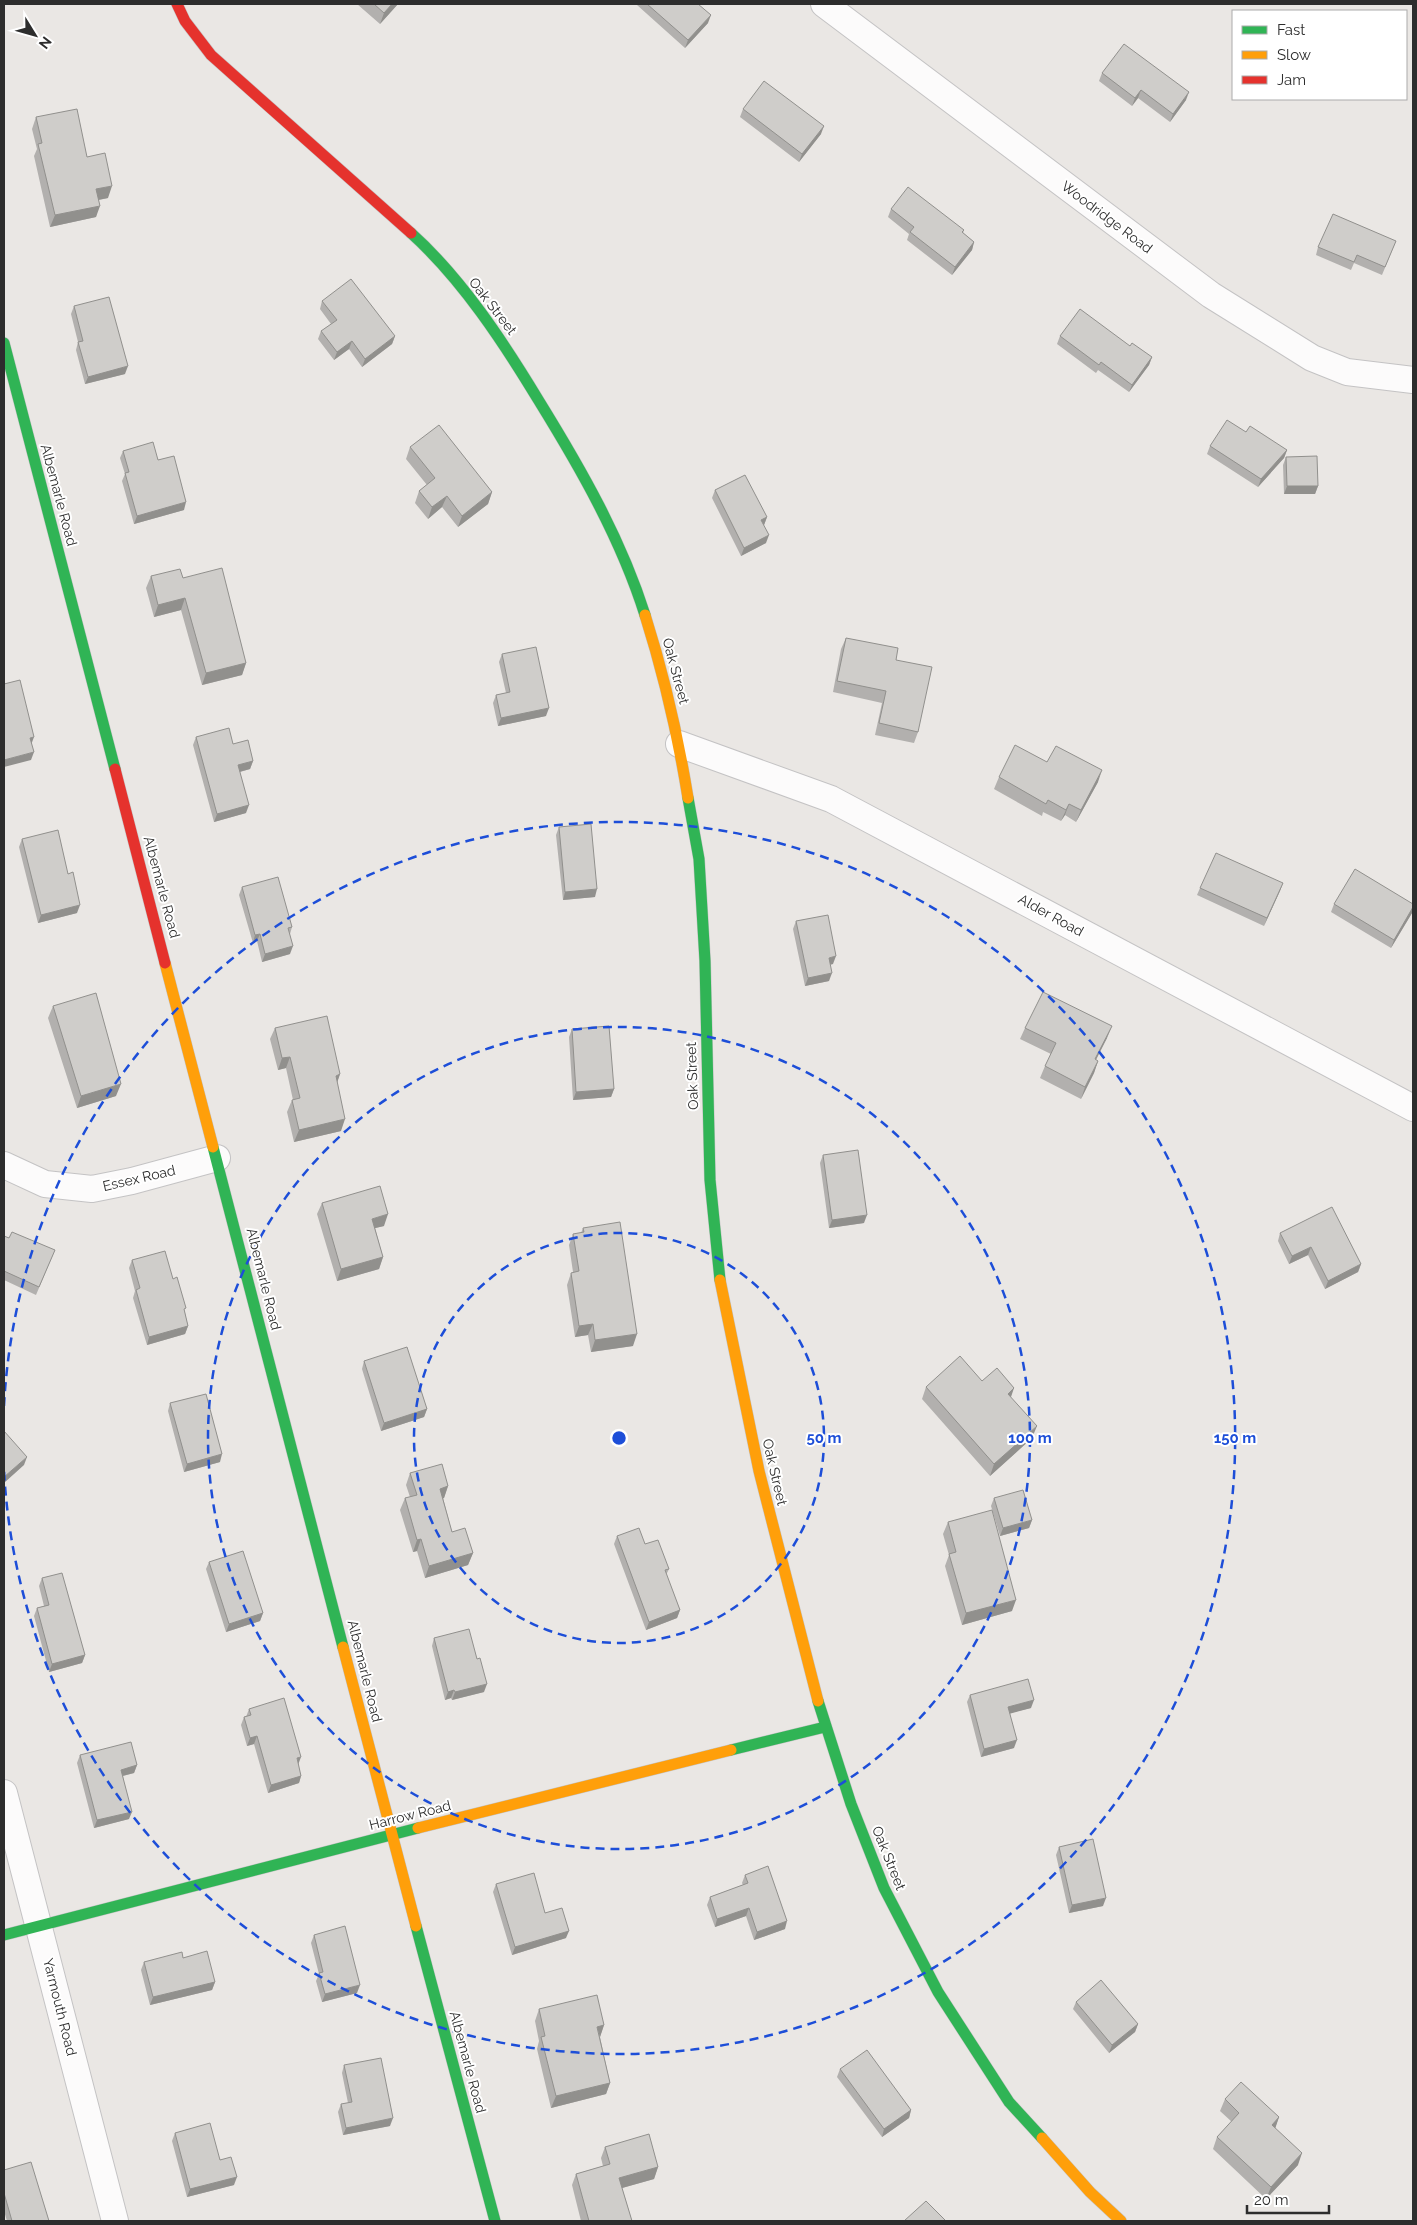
<svg xmlns="http://www.w3.org/2000/svg" width="1417" height="2225" viewBox="0 0 1417 2225" font-family="Raleway,sans-serif">
	<style>
		.lines { fill: none; stroke-linecap: round; stroke-linejoin: round }
		.street-casing { stroke: #c4c3c4; stroke-width: 28 }
		.fast-casing { stroke: #c4c3c4; stroke-width: 12 }
		.slow-casing { stroke: #c4c3c4; stroke-width: 12 }
		.jam-casing { stroke: #c4c3c4; stroke-width: 12 }
		.street { stroke: #fcfbfb; stroke-width: 26 }
		.fast { stroke: #30b455; stroke-width: 11 }
		.slow { stroke: #ff9f0a; stroke-width: 11 }
		.jam { stroke: #e5322d; stroke-width: 11 }
		.wall { fill: #b2b0ae }
		.shaded-wall { fill: #91908d }
		.building { fill: #cfcdca; stroke: #91908d }
		.ring { fill: none; stroke: #1d4ed8; stroke-width: 2.5; stroke-dasharray: 9 6 }
		.labels { text-anchor: middle; dominant-baseline: central; stroke-width: 4; stroke-linejoin: round; paint-order: stroke }
		.street-label { font-size: 14px; fill: #2d2d2d; stroke: #fff }
		.centre { fill: #1d4ed8; stroke: #fff; stroke-width: 2.5 }
		.ring-label { font-size: 15px; text-anchor: middle; font-weight: bold; fill: #1d4ed8; stroke: #fff; stroke-width: 4; stroke-linejoin: round; paint-order: stroke }
	</style>
	<rect width="100%" height="100%" fill="#eae7e4"/>
	<g class="lines">
		<defs>
			<path id="street" d="M824,4l387,291 101,63 35,14 66,8
				M679,744l152,55 582,309
				M4,1165l41,19 47,5 40,-8 85,-23
				M4,1793l111,428"/>
			<path id="fast" d="M411,233c51,46 93,110 128,168 42,68 82,138 106,214
				M4,343l111,426
				M688,798l11,61 6,102 5,219 10,100
				M213,1147l130,500
				M818,1701l33,103 33,84 54,104 71,110 33,36
				M731,1750l94,-23
				M416,1926l79,295
				M4,1935l414,-107"/>
			<path id="slow" d="M645,615c19,60 33,121 43,183
				M165,963l48,184
				M720,1280l39,191 59,230
				M343,1647l73,279
				M418,1828l313,-78
				M1042,2138l48,54 31,29"/>
			<path id="jam" d="M177,4l8,17 26,34 200,178
				M115,769l50,194"/>
		</defs>
		<use href="#street" class="street-casing"/>
		<use href="#fast" class="fast-casing"/>
		<use href="#slow" class="slow-casing"/>
		<use href="#jam" class="jam-casing"/>
		<use href="#street" class="street"/>
		<use href="#fast" class="fast"/>
		<use href="#slow" class="slow"/>
		<use href="#jam" class="jam"/>
	</g>
	<path class="wall" d="M357,4h41l-18,20z
		M632,4h66l10,19 -23,25 -48,-43z
		M1102,73l84,27 -16,22 -32,-24 -6,8 -33,-25z
		M743,109l78,25 -22,28 -59,-45z
		M36,117l51,40 21,41 -9,2 -3,17 -46,10 -16,-71 3,-7 -5,-20z
		M891,209l73,21 -1,3 11,9 -2,8 -20,25 -45,-35 2,-6 -21,-17z
		M1396,241l-14,34 -28,-12 -3,7 -35,-15 2,-8z
		M322,301l73,35 -3,8 -30,23 -13,-18 -15,11 -16,-21 3,-8 10,-7 -11,-15z
		M74,306l51,68 -40,10 -9,-34 2,-8 -7,-28z
		M1060,336l70,10 22,11 -3,8 -20,27 -31,-22 -2,3 -39,-29z
		M1246,432l41,18 -3,8 -26,29 -51,-33 3,-8z
		M410,447l82,45 -4,12 -30,23 -16,-20 -14,12 -13,-16 4,-12 8,-6 -21,-26z
		M123,451l61,59 -50,14 -12,-43 3,-7 -5,-16z
		M1286,457l32,29 -3,8h-31l-1,-29z
		M715,490l52,27 -3,8 2,18 -25,13 -29,-58z
		M151,576l32,2 63,85 -4,12 -40,10 -21,-75 -27,7 -8,-29z
		M846,638l50,22 22,72 -4,11 -39,-8 7,-32 -49,-11 8,-43z
		M502,654l44,62 -48,10 -5,-23 3,-8 10,-2 -7,-31z
		M196,737l37,7 20,17 -3,8 -10,3 6,41 -32,9 -21,-77z
		M1047,762l51,20 -22,40 -11,-7 -4,6 -18,-9 -1,4 -48,-27 5,-12z
		M559,827l36,70 -32,3 -7,-65z
		M22,839l46,35 9,39 -39,10 -19,-76z
		M1283,883l-19,43 -67,-31 3,-7z
		M242,887l50,40 -2,7v20l-28,8 -5,-21 -4,2 -14,-48z
		M1334,904h79v5l-1,4 -21,35 -60,-36z
		M796,921l37,43 -3,1 -1,16 -24,5 -12,-57z
		M53,1006l63,90 -39,12 -29,-90z
		M275,1028l65,46 -3,8 4,49 -47,11 -7,-30 5,-12h1l-7,-32 -8,2 -8,-31z
		M1025,1028l82,10 -11,22 2,1 -4,12 -13,26 -41,-21 5,-12 6,-12 -31,-15z
		M572,1029l42,60 -3,8 -38,3 -4,-63z
		M823,1155l41,68 -35,5 -9,-65z
		M322,1203l62,23 -9,2 8,29 -4,12 -42,12 -20,-67z
		M583,1228l50,118 -42,6 -3,-17 -13,2 -8,-52 4,-12 2,-1 -4,-27 4,-11 8,-1z
		M1280,1233l81,31 -3,8 -33,17 -17,-34 -19,9 -11,-23z
		M4,1236l5,2 46,12 -19,45 -32,-15z
		M132,1260l41,19 12,34 3,13 -3,8 -38,11 -14,-47 2,-7 -6,-23z
		M364,1361l63,48 -3,8 -43,14 -19,-62z
		M982,1381l29,17 21,40 -42,38 -68,-77 4,-12z
		M170,1403l50,59 -36,10 -16,-61z
		M410,1473l38,13 -4,12h-1l9,34 21,21 -5,12 -43,13 -8,-27 -4,1 -13,-42 5,-12 5,-1 -4,-12z
		M994,1498l38,22 -3,8 -29,8 -9,-30z
		M948,1522l64,89 -50,14 -17,-59 4,-11 -6,-21z
		M617,1536l28,8 24,25 -3,6 14,35 -3,8 -31,12 -32,-86z
		M209,1562l54,51 -3,8 -34,11 -20,-63z
		M42,1578l43,77 -3,8 -33,9 -15,-56 3,-8 7,-2 -5,-20z
		M434,1638l50,54 -32,8 -1,-2 -6,2 -13,-54z
		M970,1695l61,13 -21,5 4,35 -33,9 -14,-55z
		M249,1709l49,56 3,11 -2,7 -31,10 -14,-49 -7,2 -6,-21 3,-8h2z
		M80,1755l57,10 -3,8 -11,3 6,43 -35,9 -17,-65z
		M1059,1847l44,59 -34,7 -13,-58z
		M745,1875l40,54 -31,11 -8,-24 -31,11 -8,-22 3,-8 33,-12 -1,-2z
		M496,1884l49,29 21,25 -54,17 -19,-63z
		M314,1935l43,58 -35,9 -6,-21 3,-7 -8,-31z
		M183,1958l32,24 -3,8 -62,15 -9,-35 3,-8z
		M1076,2002l62,22 -3,8 -26,21 -36,-44z
		M539,2009l65,16 -4,12 10,46 -4,11 -55,14 -14,-59 2,-8 -4,-20z
		M344,2065l46,61 -47,9 -5,-23 3,-8 7,-1 -6,-30z
		M840,2069l71,41 -2,8 -27,19 -45,-60z
		M1225,2099l54,18 -4,11 23,37 -32,34 -53,-50 4,-12 15,-15 -12,-11z
		M175,2133l45,27 14,25 -47,12 -15,-56z
		M605,2147l53,20 -4,12 -32,9 10,33h-51l-9,-36 4,-11 27,-8 -2,-8z
		M4,2170l45,51h-42l-3,-10z"/>
	<path class="shaded-wall" d="M392,4h6l-18,20 4,-11z
		M711,15l-3,8 -23,25 3,-8z
		M1141,90l-3,8 -6,8 3,-8z
		M1189,92l-3,8 -16,22 3,-8z
		M824,126l-3,8 -22,28 3,-8z
		M112,186l-4,12 -16,3 4,-12z
		M100,206l-4,11 -46,10 5,-12z
		M974,242l-2,8 -20,25 3,-8z
		M395,336l-3,8 -30,23 3,-8z
		M352,341l-3,8 -15,11 3,-8z
		M1152,357l-3,8 -20,27 3,-7z
		M128,366l-3,8 -40,10 3,-7z
		M1287,450l-3,8 -26,29 3,-8z
		M1287,486h31l-3,8h-31z
		M492,492l-4,12 -30,23 4,-11z
		M447,496l-5,11 -14,12 4,-12z
		M186,502l-2,8 -50,14 3,-8z
		M767,517l-3,8 -3,-5z
		M769,535l-3,8 -25,13 3,-8z
		M185,598l-4,12 -27,7 4,-12z
		M246,663l-4,12 -40,10 4,-12z
		M549,708l-3,8 -48,10 3,-8z
		M34,737l-3,8 -1,-7z
		M34,752l-3,8 -27,7v-7z
		M253,761l-3,8 -15,4 3,-8z
		M1102,770l-4,12 -22,40 5,-12z
		M1069,804l-4,11 -4,6 5,-11z
		M249,805l-3,8 -32,9 3,-8z
		M1283,883l-3,8 -16,35 3,-8z
		M597,889l-2,8 -32,3 2,-8z
		M80,905l-3,8 -39,10 3,-8z
		M1413,907l-1,6 -21,35 3,-8z
		M260,934l-3,7 -4,2 2,-8z
		M293,946l-3,8 -28,8 3,-8z
		M836,956l-3,8 -7,1 3,-7z
		M832,973l-3,8 -24,5 3,-8z
		M1112,1026l-5,12 -17,33 5,-12z
		M290,1057l-4,11 -8,2 4,-12z
		M1098,1061l-4,12 -13,26 4,-12z
		M340,1074l-4,12v-10z
		M121,1084l-5,12 -39,12 4,-12z
		M614,1089l-3,8 -38,3 3,-8z
		M345,1119l-4,12 -47,11 5,-12z
		M388,1214l-4,12 -17,4 5,-11z
		M867,1215l-3,8 -35,5 3,-8z
		M1311,1247l-3,8 -19,9 3,-8z
		M383,1257l-4,12 -42,12 4,-12z
		M1361,1264l-3,8 -33,17 3,-8z
		M593,1324l-5,11 -13,2 4,-11z
		M188,1326l-3,8 -38,11 2,-8z
		M637,1334l-4,12 -42,6 4,-12z
		M1014,1388l-4,12 -2,-6z
		M427,1409l-3,8 -43,14 3,-8z
		M1037,1426l-5,12 -42,38 4,-12z
		M222,1454l-2,8 -36,10 3,-8z
		M27,1457l-3,8 -20,18v-6z
		M448,1486l-4,12 -8,3 4,-12z
		M1032,1520l-3,8 -29,8 3,-8z
		M421,1539l-4,12 -4,1 4,-12z
		M473,1553l-5,12 -43,13 4,-12z
		M1016,1600l-4,11 -50,14 4,-12z
		M680,1610l-3,8 -31,12 3,-8z
		M263,1613l-3,8 -34,11 3,-8z
		M85,1655l-3,8 -33,9 3,-8z
		M487,1684l-3,8 -32,8 3,-8z
		M454,1690l-3,8 -6,2 3,-8z
		M1034,1700l-3,8 -26,7 3,-8z
		M257,1736l-3,8 -7,2 3,-8z
		M1017,1740l-3,8 -33,9 3,-8z
		M301,1757l-3,8 -1,-7z
		M137,1765l-3,8 -16,4 3,-7z
		M301,1776l-2,7 -31,10 3,-8z
		M132,1812l-3,7 -35,9 3,-8z
		M1106,1898l-3,8 -34,7 3,-8z
		M749,1908l-3,8 -31,11 2,-8z
		M787,1921l-2,8 -31,11 3,-8z
		M569,1931l-3,7 -54,17 3,-8z
		M215,1982l-3,8 -62,15 3,-8z
		M360,1985l-3,8 -35,9 3,-8z
		M1138,2024l-3,8 -26,21 3,-8z
		M604,2025l-4,12 -3,-10z
		M610,2083l-4,11 -55,14 5,-12z
		M911,2110l-2,8 -27,19 2,-8z
		M1279,2117l-4,12 -3,-4z
		M393,2118l-3,8 -47,9 3,-7z
		M1302,2153l-4,12 -32,34 5,-12z
		M658,2167l-4,12 -39,11 4,-12z
		M237,2177l-3,8 -47,12 3,-8z"/>
	<path class="building" d="M374,4h18l-8,9z
		M647,4h51l13,11 -23,25z
		M1124,44l65,48 -16,22 -32,-24 -6,8 -33,-25z
		M764,81l60,45 -22,28 -59,-45z
		M77,109l10,48 18,-4 7,33 -16,3 4,17 -45,9 -17,-71 4,-1 -6,-26z
		M908,187l56,43 -2,2 12,10 -19,25 -45,-35 4,-5 -23,-18z
		M1333,214l63,27 -11,26 -28,-12 -3,7 -36,-15z
		M351,279l44,57 -30,23 -13,-18 -15,11 -16,-21 16,-11 -15,-19z
		M109,297l19,69 -40,11 -10,-35 5,-1 -9,-35z
		M1080,309l50,37 2,-3 20,14 -20,28 -31,-23 -2,3 -39,-29z
		M1227,420l19,12 4,-6 37,24 -26,29 -51,-33z
		M439,425l53,67 -30,24 -15,-20 -15,11 -13,-16 16,-13 -25,-31z
		M153,442l5,18 16,-4 12,46 -49,14 -12,-43 4,-1 -6,-21z
		M1317,456l1,30h-31l-1,-29z
		M745,475l22,42 -6,3 8,15 -25,13 -29,-58z
		M222,568l24,95 -40,10 -21,-75 -27,7 -7,-29 29,-7 3,9z
		M846,638l52,10 -2,12 36,7 -14,65 -39,-9 7,-32 -49,-10z
		M536,647l13,61 -48,10 -5,-23 14,-3 -8,-38z
		M20,680l14,57 -4,1 4,14 -30,8v-76z
		M229,728l4,16 15,-4 5,21 -15,4 11,40 -32,9 -21,-77z
		M1015,745l32,17 9,-16 46,24 -21,40 -12,-6 -3,6 -18,-10 -2,4 -47,-27z
		M591,824l6,65 -32,3 -6,-65z
		M58,830l10,44 5,-2 7,33 -39,10 -19,-76z
		M1216,853l67,30 -16,35 -67,-30z
		M1355,869l58,35v3l-19,33 -60,-36z
		M278,877l14,50 -4,1 5,18 -28,8 -5,-20 -5,1 -13,-48z
		M828,915l8,41 -7,2 3,15 -24,5 -12,-57z
		M1043,992l69,34 -17,33 3,2 -13,26 -40,-21 11,-23 -31,-15z
		M96,993l25,91 -40,12 -28,-90z
		M327,1016l13,58 -4,2 9,43 -46,11 -7,-30 8,-2 -10,-41 -8,1 -7,-30z
		M609,1026l5,63 -38,3 -4,-63z
		M858,1150l9,65 -35,5 -9,-65z
		M380,1186l8,28 -16,5 11,38 -42,12 -19,-66z
		M1332,1207l29,57 -33,17 -17,-34 -19,9 -12,-23z
		M620,1222l17,112 -42,6 -2,-16 -14,2 -8,-53 8,-2 -6,-37 11,-2 -1,-4z
		M12,1232l43,18 -16,37 -35,-16v-35l5,2z
		M165,1251l8,28 4,-2 9,31 -2,1 4,17 -39,11 -13,-47 4,-2 -8,-28z
		M407,1347l20,62 -43,14 -20,-62z
		M960,1356l22,25 15,-13 17,20 -6,6 29,32 -43,38 -68,-77z
		M206,1394l16,60 -35,10 -17,-61z
		M4,1431l23,26 -23,20z
		M442,1464l6,22 -8,3 12,43 13,-4 8,25 -44,13 -8,-27 -4,1 -12,-42 12,-3 -7,-22z
		M1023,1490l9,30 -29,8 -9,-30z
		M992,1510l24,90 -50,13 -17,-59 7,-2 -8,-30z
		M639,1528l6,16 13,-4 11,29 -4,1 15,40 -31,12 -32,-86z
		M243,1551l20,62 -34,11 -20,-62z
		M62,1573l23,82 -33,9 -15,-56 12,-3 -7,-27z
		M469,1629l8,30 3,-1 7,26 -32,8 -1,-2 -6,2 -14,-54z
		M1028,1679l6,21 -26,7 9,33 -33,9 -14,-54z
		M284,1698l17,59 -4,1 4,18 -30,9 -14,-49 -7,2 -6,-21 7,-2 -2,-6z
		M131,1742l6,23 -16,5 11,42 -35,8 -17,-65z
		M1093,1839l13,59 -34,7 -13,-58z
		M768,1866l19,55 -30,11 -8,-24 -32,11 -7,-22 38,-14 -3,-8z
		M534,1873l11,40 17,-5 7,23 -54,16 -19,-63z
		M345,1926l15,59 -35,9 -6,-21 4,-1 -9,-37z
		M207,1951l8,31 -62,15 -9,-35 38,-10 1,6z
		M1101,1980l37,44 -26,21 -36,-43z
		M597,1995l7,30 -7,2 13,56 -54,13 -15,-59 4,-1 -6,-27z
		M867,2050l44,60 -27,19 -44,-60z
		M381,2058l12,60 -47,10 -5,-24 11,-2 -8,-37z
		M1241,2082l38,35 -7,8 30,28 -31,34 -54,-50 22,-24 -14,-14z
		M210,2123l10,37 11,-3 6,20 -47,12 -15,-56z
		M649,2134l9,33 -39,11 13,43h-43l-13,-47 34,-10 -5,-17z
		M31,2162l18,59h-37l-8,-28v-23z
		M926,2201l20,20h-42z"/>
	<g class="ring">
		<circle cx="619" cy="1438" r="205"/>
		<circle cx="619" cy="1438" r="411"/>
		<path d="M4 1406A616 616 0 1 1 4 1470"/>
	</g>
	<g class="labels">
		<g class="street-label">
			<text transform="translate(1107 217) rotate(37)">Woodridge Road</text>
			<text transform="translate(493 306) rotate(52)">Oak Street</text>
			<text transform="translate(59 495) rotate(75)">Albemarle Road</text>
			<text transform="translate(676 671) rotate(75)">Oak Street</text>
			<text transform="translate(162 887) rotate(75)">Albemarle Road</text>
			<text transform="translate(1051 915) rotate(29)">Alder Road</text>
			<text transform="translate(692 1076) rotate(-92)">Oak Street</text>
			<text transform="translate(139 1178) rotate(-13)">Essex Road</text>
			<text transform="translate(264 1279) rotate(76)">Albemarle Road</text>
			<text transform="translate(775 1472) rotate(77)">Oak Street</text>
			<text transform="translate(365 1671) rotate(76)">Albemarle Road</text>
			<text transform="translate(410 1815) rotate(-14)">Harrow Road</text>
			<text transform="translate(889 1858) rotate(68)">Oak Street</text>
			<text transform="translate(60 2007) rotate(76)">Yarmouth Road</text>
			<text transform="translate(468 2062) rotate(75)">Albemarle Road</text>
		</g>
	</g>
	<circle cx="619" cy="1438" r="8" class="centre"/>
	<g class="ring-label">
		<text x="824" y="1443">50 m</text>
		<text x="1030" y="1443">100 m</text>
		<text x="1235" y="1443">150 m</text>
	</g>
	<rect width="1417" height="2225" fill="none" stroke="#2d2d2d" stroke-width="10"/>
	<rect x="1232" y="10" width="175" height="90" fill="#ffffff" stroke="#ababab"/>
	<rect x="1242" y="26" width="25" height="8" fill="#30b455" stroke="#ababab"/>
	<text x="1277" y="35" font-size="15" fill="#2d2d2d">Fast</text>
	<rect x="1242" y="51" width="25" height="8" fill="#ff9f0a" stroke="#ababab"/>
	<text x="1277" y="60" font-size="15" fill="#2d2d2d">Slow</text>
	<rect x="1242" y="76" width="25" height="8" fill="#e5322d" stroke="#ababab"/>
	<text x="1277" y="85" font-size="15" fill="#2d2d2d">Jam</text>
	<g transform="translate(35 35) rotate(127)" stroke="#ffffff" stroke-width="4" paint-order="stroke">
	<path d="M0-4L9 19L0 12L-9 19Z" fill="#2d2d2d"/>
	<text y="-8" font-size="14" font-weight="bold" text-anchor="middle" fill="#2d2d2d">N</text>
	</g>
	<path d="M1247 2205v8h82v-8" fill="none" stroke="#2d2d2d" stroke-width="2.5"/>
	<text x="1254" y="2205" font-size="15" fill="#2d2d2d" stroke="#ffffff" stroke-width="4" paint-order="stroke">20 m</text>
</svg>
